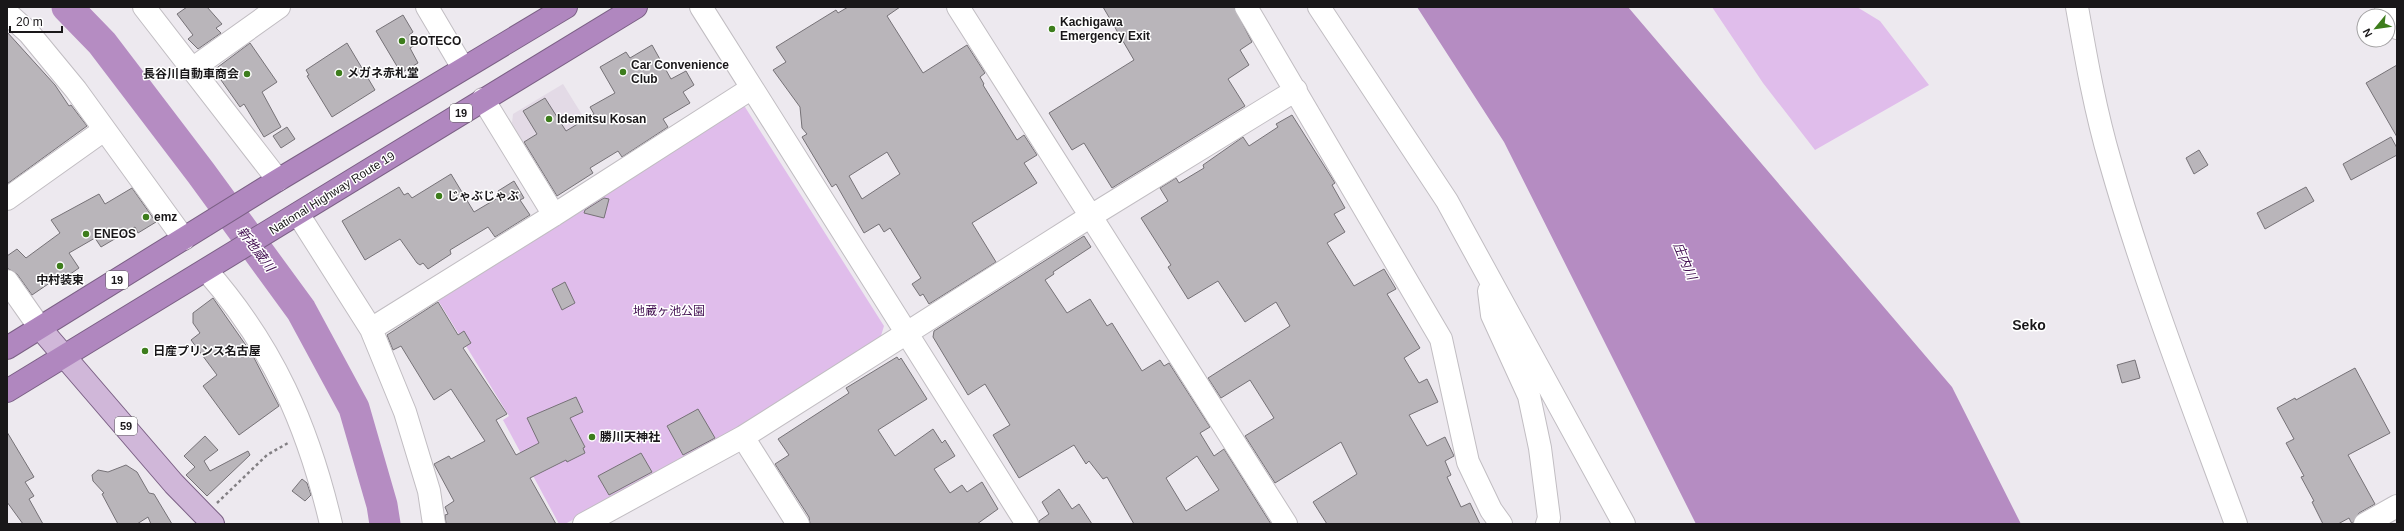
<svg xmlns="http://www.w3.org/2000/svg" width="2404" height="531" viewBox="0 0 2404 531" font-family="Helvetica,'Noto Sans JP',sans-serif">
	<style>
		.built { fill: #e3dae6 }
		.green { fill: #e0bdeb }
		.water { fill: #b58cc2 }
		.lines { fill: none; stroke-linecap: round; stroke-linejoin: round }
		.river { stroke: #b58cc2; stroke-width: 31 }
		.building { fill: #b9b5ba; stroke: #767277; fill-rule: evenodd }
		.minor-casing { stroke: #c1bdc2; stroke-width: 24 }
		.major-casing { stroke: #7b6085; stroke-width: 24 }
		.highway-casing { stroke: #7b6085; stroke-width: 24 }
		.path { stroke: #827f83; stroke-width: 2.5; stroke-dasharray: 3 3; stroke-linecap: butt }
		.minor { stroke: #fff; stroke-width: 22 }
		.major { stroke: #d0b7d9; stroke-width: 22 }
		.highway { stroke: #b087bf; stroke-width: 22 }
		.poi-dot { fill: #3d7d1c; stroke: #fff; stroke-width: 1.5 }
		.labels { text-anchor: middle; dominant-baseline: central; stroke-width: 3; stroke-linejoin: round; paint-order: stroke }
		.shield { fill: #fff; stroke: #5e5d5e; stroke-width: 1 }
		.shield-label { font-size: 11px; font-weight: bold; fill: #191719 }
		.poi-label { font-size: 12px; font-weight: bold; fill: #191719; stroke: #fff; text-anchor: start }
		.street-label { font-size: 12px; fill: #191719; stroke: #fff }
		.park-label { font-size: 12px; fill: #420f51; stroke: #fff }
		.water-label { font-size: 13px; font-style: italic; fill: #410d50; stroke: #fff }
		.quarter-label { font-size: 14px; font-weight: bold; fill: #191719; stroke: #fff }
	</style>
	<rect width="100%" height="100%" fill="#ede9ef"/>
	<path class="built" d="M563,84l26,42 -55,34 -22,-37 1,-9z"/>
	<path class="green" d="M1712,7h145l23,14 49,64 -114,65 -52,-67z
		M737,106l8,1 139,219 -4,13 -143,91 -172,94h-6l-56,-104 6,-4 -73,-119z"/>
	<path class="water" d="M1417,7h211l324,380 69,137h-325l-192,-382z"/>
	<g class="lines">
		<path class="river" d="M67,7l35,36 99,130 100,137 53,98 28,97 3,19"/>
	</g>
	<path class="building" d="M187,7h20l15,17 -6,4 5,5 -23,16 -10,-10 5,-4 -16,-21z
		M848,7h52l-13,9 36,57 44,-28 18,28 -5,4 4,7 -1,1 34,55 7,-5 13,20 -13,8 13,20 -65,40 24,39 -67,42 -6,-10 -3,2 -8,-12 9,-6 -31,-50 -6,4 -5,-8 -15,9 -28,-49 -4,3 -30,-50 5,-3 -5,-6 -2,-21 -27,-37 13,-8 -10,-15 60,-37 2,3zM887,152l13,22 -38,25 -13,-23z
		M1103,7h131l18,35 -12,8 9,15 -21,14 17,27 -133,82 -28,-45 -12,7 -23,-37 85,-53z
		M403,15l10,17 -4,3 6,10 -5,3 8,15 -17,10 -25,-42z
		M7,32l48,53 14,21 2,-1 16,21 -80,58z
		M250,43l27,39 -15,10 19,35 -17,10 -20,-33 -4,3 -26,-37z
		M347,43l28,47 -43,27 -25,-41 2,-1 -3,-5z
		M652,45l19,34 15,-8 8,14 -11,7 7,11 -27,16 5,8 -46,30 -4,-6 -28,17 3,5 -36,23 -33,-54 13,-8 -14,-23 22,-13 21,33 28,-17 -4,-7 25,-14 -15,-26 26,-15 4,6z
		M2397,65v72l-31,-54z
		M1292,115l43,68 -3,2 13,23 -11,6 11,18 -18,11 27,43 30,-17 12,20 -9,5 33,54 -16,10 15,25 8,-4 11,23 -29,13 18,31 18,-9 9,19 -9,5 6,14 -4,2 14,30 9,-4 10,21h-153l-14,-22 44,-28 -16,-32 -66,41 -30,-47 29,-18 -24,-38 -29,18 -13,-20 82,-52 -14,-24 -31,20 -27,-41 -30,18 -20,-32 3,-2 -30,-47 27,-17 -8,-13 16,-10 3,5 25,-15 -1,-3 40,-28 6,9 29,-19 -2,-3z
		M287,127l8,12 -14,9 -8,-12z
		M2391,137l6,11v7l-46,25 -8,-16z
		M2199,150l9,15 -14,9 -8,-16z
		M451,174l23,38 27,-16 -3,-5 16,-10 10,17 -4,2 10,15 -35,22 -7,-10 -38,23 1,4 -23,15 -5,-6 -3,2 -3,-2 -17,-24 -35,21 -23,-39 57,-34 5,8 4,-2 4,5z
		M2306,187l8,14 -49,28 -8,-16z
		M132,188l24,34 -18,11 -3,-6 -34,20 -6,-9 -26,15 10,15 -16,11 -8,3 -1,-2 -22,15 -15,-21 -10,-6v-12l10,-7 9,9 34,-25 -9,-13 48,-26 6,10z
		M604,198l5,1 -5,19 -20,-5 1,-3z
		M1084,236l7,11 -38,25 1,2 -9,6 22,33 23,-14 17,27 5,-3 30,48 18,-11 4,6 5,-3 41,64 -10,6 14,23 10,-7 47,75h-137l-27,-47 -4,2 -14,-18 -3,3 -12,-19 -55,33 -26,-43 17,-10 -25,-41 -17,11 -35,-58 1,-6zM1197,456l22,34 -33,21 -20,-33z
		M565,282l10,21 -13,7 -10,-21z
		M213,298l39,56 27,52 -40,29 -36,-49 14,-11 -26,-35 9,-7 -7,-10v-10z
		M438,302l20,33 6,-4 7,12 -8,5 44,66 -11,6 20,35 23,-12 -12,-25 49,-21 7,15 -13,6 15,29 -2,1 2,5 -18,9 -1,-2 -36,18 26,46h-110l-1,-9 3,-1 -3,-7 9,-6 -20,-37 15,-8 2,3 34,-18 -34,-52 -17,11 -33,-54 -8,4 -6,-15z
		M897,357l2,3 2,-2 26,41 -49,31 17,26 38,-27 9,14 3,-3 10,16 -21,13 16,24 12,-8 5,7 15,-10 16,27 -21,15h-167l-1,-7 -34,-53 14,-9 -11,-16 71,-46 -3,-5z
		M2135,360l5,18 -18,5 -5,-18z
		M2355,368l35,65 -42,22 27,49 -16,9 -7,11 -3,-6 -11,6h-15l-11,-22 2,-1 -13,-24 3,-1 -18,-33 8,-4 -17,-31 18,-10 1,2z
		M698,409l17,29 -32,17 -16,-29z
		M7,432l27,45 -9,5 9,14 -5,3 14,25h-20l-16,-22z
		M205,436l13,14 -14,11 6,10 38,-20 2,4 -43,41 -21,-21 9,-8 -11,-11z
		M641,453l11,19 -43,23 -11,-19z
		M126,465l11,7 12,21 5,1 18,30h-21l-3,-7 -11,7h-19l-16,-30 2,-1 -11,-12 -1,-6 6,-5 10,2z
		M302,479l5,4 4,12 -6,6 -13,-10z
		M1059,489l13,20 7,-5 13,20h-53v-3l10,-7 -7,-12z"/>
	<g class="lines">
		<defs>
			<path id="minor" d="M144,7l134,173
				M427,7l36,61
				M701,7l326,517
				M958,7l328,517
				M1246,7l195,332 27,123 23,48 10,14
				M1319,7l128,194 177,323
				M2077,7c9,51 18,103 33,154 35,123 82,243 126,363
				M2386,7l11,21
				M7,13l22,20 47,57 108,149
				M192,69l87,-62
				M483,99l71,116
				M7,199l97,-69
				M298,214l73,115 34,83 24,79 5,33
				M206,270c67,76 102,156 125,254
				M7,281l33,47
				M1489,291l3,24 37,81 11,52 9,70 -2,6
				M371,329l183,-114 198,-127
				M743,437l55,87
				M584,524l159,-87 348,-221 205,-126
				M2365,524l32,-18"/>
			<path id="major" d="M40,328l134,156 39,40"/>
			<path id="highway" d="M7,348l271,-168 288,-173
				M7,391l629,-384"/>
		</defs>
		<use href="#minor" class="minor-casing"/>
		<use href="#major" class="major-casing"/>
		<use href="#highway" class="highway-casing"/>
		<path class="path" d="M217,503l50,-48 21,-12"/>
		<use href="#minor" class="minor"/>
		<use href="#major" class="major"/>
		<use href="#highway" class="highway"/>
	</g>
	<g class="poi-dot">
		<circle cx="1052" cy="29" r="4"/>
		<circle cx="402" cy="41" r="4"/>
		<circle cx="623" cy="72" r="4"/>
		<circle cx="339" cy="73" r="4"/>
		<circle cx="247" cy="74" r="4"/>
		<circle cx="549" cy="119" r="4"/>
		<circle cx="439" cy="196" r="4"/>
		<circle cx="146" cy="217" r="4"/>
		<circle cx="86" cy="234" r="4"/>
		<circle cx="60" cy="266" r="4"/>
		<circle cx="145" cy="351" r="4"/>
		<circle cx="592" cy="437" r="4"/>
	</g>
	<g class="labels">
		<g class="shield">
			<rect x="450" y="104" width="22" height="18" rx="3"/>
			<rect x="106" y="271" width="22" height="18" rx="3"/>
			<rect x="115" y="417" width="22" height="18" rx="3"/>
		</g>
		<g class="shield-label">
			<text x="461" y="113">19</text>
			<text x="117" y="280">19</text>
			<text x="126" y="426">59</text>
		</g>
		<g class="poi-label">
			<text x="1060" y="22">Kachigawa<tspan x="1060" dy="14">Emergency Exit</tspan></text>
			<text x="410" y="41">BOTECO</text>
			<text x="631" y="65">Car Convenience<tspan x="631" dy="14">Club</tspan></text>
			<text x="347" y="73">メガネ赤札堂</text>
			<text x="239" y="74" text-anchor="end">長谷川自動車商会</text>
			<text x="557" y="119">Idemitsu Kosan</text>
			<text x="447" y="196">じゃぶじゃぶ</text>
			<text x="154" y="217">emz</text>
			<text x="94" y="234">ENEOS</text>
			<text x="60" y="280" text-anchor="middle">中村装束</text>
			<text x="153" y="351">日産プリンス名古屋</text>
			<text x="600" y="437">勝川天神社</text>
		</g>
		<g class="street-label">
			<text transform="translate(332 193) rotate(-32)">National Highway Route 19</text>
		</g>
		<g class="park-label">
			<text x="669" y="311">地蔵ヶ池公園</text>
		</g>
		<g class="water-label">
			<text transform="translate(256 249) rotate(53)">新地蔵川</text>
			<text transform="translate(1685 261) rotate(67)">庄内川</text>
		</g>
		<g class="quarter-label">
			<text x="2029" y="325">Seko</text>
		</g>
	</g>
	<rect width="2404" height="531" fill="none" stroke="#191719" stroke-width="16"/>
	<g transform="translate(2376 28) rotate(241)"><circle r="19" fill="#ffffff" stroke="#a3a2a3"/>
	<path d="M0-3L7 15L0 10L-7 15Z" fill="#3d7d1c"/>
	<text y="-6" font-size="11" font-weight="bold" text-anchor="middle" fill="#191719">N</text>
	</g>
	<path d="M10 26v6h52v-6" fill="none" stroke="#191719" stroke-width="2"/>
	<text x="16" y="26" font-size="12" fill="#191719" stroke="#ffffff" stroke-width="3" paint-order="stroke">20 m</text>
</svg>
